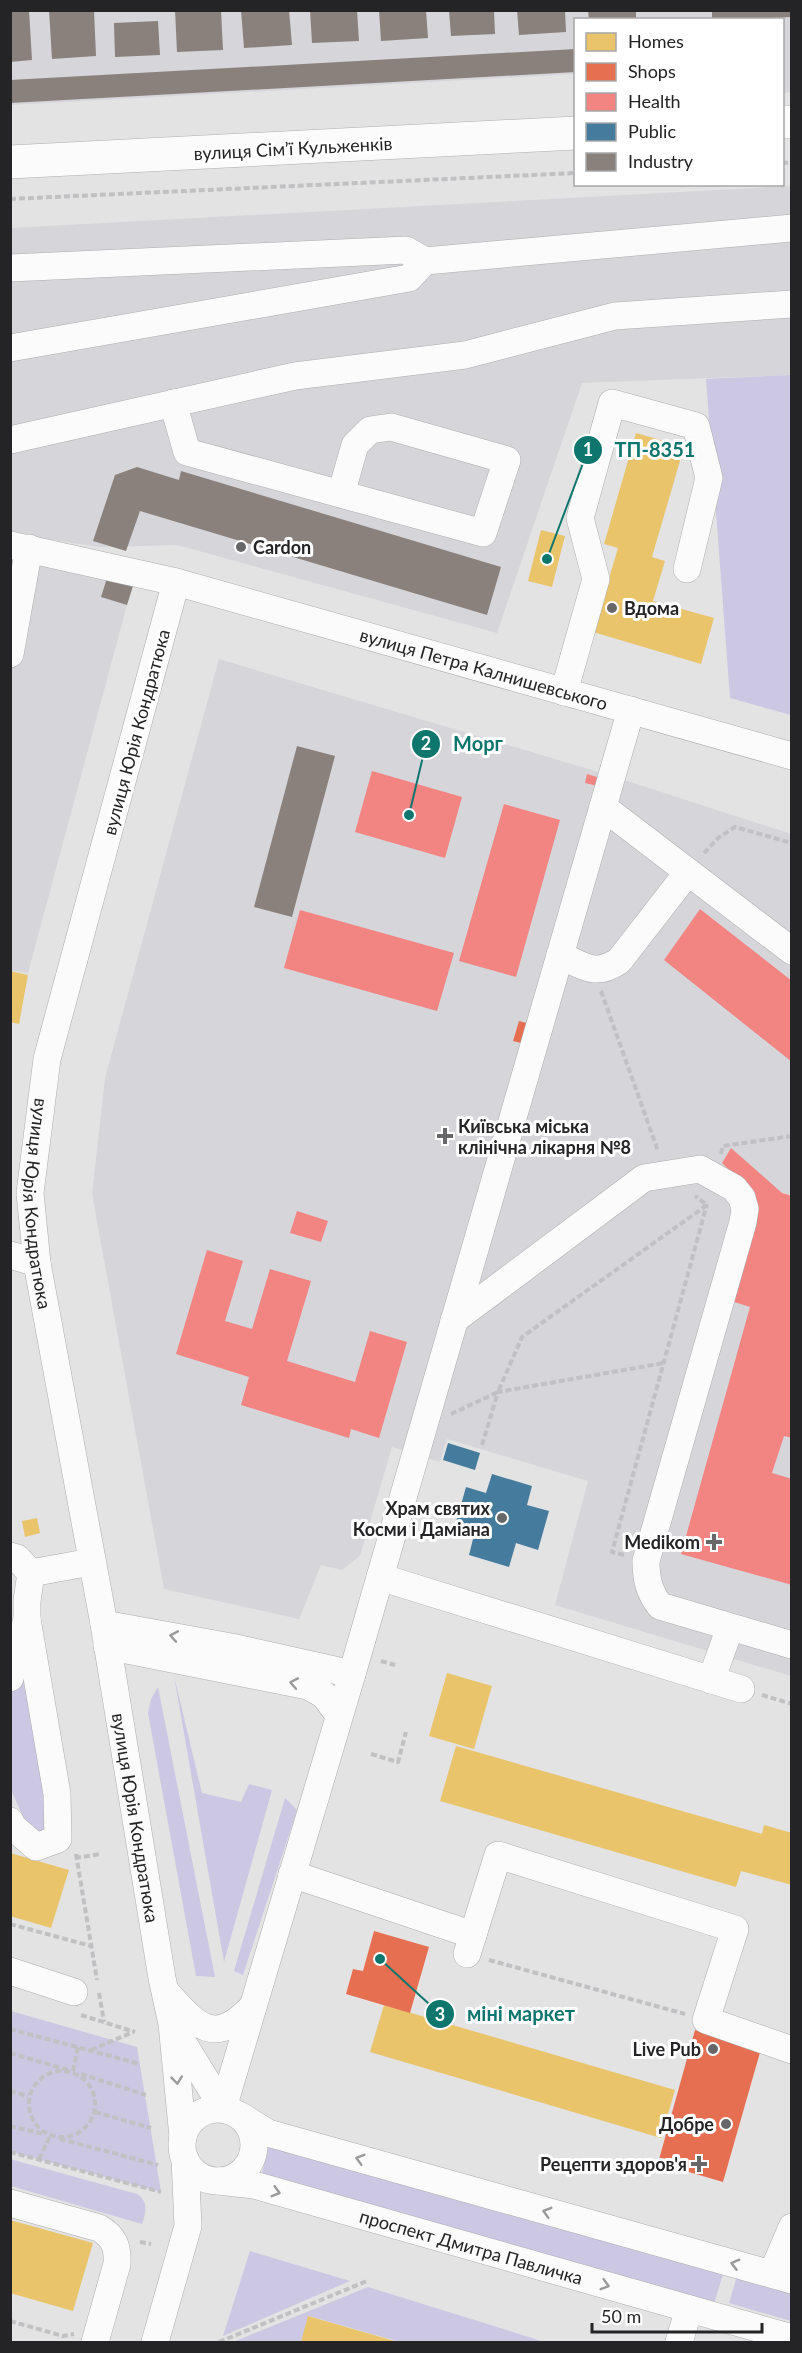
<svg xmlns="http://www.w3.org/2000/svg" width="802" height="2353" viewBox="0 0 802 2353" font-family="Lato,sans-serif">
	<style>
		.built { fill: #d6d5da }
		.green { fill: #ccc7e2 }
		.homes { fill: #e9c46a }
		.shops { fill: #e76f51 }
		.health { fill: #f28482 }
		.public { fill: #457b9d }
		.industry { fill: #8a817c }
		.lines { fill: none; stroke-linecap: round; stroke-linejoin: round }
		.minor-casing { stroke: #adadae; stroke-width: 28 }
		.major-casing { stroke: #adadae; stroke-width: 34 }
		.path { stroke: #c1c1c3; stroke-width: 4; stroke-dasharray: 6 3; stroke-linecap: butt }
		.minor { stroke: #fbfbfb; stroke-width: 27 }
		.major { stroke: #fbfbfb; stroke-width: 33 }
		.oneway { stroke: #9a9a9b }
		.poi-dot { fill: #676668; stroke: #fff; stroke-width: 2 }
		.labels { text-anchor: middle; dominant-baseline: central; stroke-width: 6; stroke-linejoin: round; paint-order: stroke }
		.street-label { font-size: 18px; fill: #242325; stroke: #fff }
		.poi-label { font-size: 18px; font-weight: bold; fill: #242325; stroke: #fff; text-anchor: end }
		.leader { fill: none; stroke: #0f766e; stroke-width: 2 }
		.callout-dot { fill: #0f766e; stroke: #fff; stroke-width: 2 }
		.mark-label { font-size: 18px; text-anchor: middle; font-weight: bold; fill: #fff }
		.callout-label { font-size: 20px; text-anchor: middle; font-weight: bold; fill: #0f766e; stroke: #fff; stroke-width: 6; stroke-linejoin: round; paint-order: stroke }
	</style>
	<rect width="100%" height="100%" fill="#e3e3e4"/>
	<path class="built" d="M11,11h780v81l-8,1 -1,-73h-206l-1,54 -564,31z
		M791,186v189l-209,8 -85,250 -320,-88 -77,2 -89,-13v-306z
		M10,559l97,19 -6,19 26,8 -99,368 -18,-3z
		M219,659l393,117 179,58v842l-236,-71 33,-124 -141,-42 -7,23 -48,-15 -32,109 -18,14 -21,-5 -22,54 -135,-30 -72,-395 13,-116z"/>
	<path class="green" d="M791,375v340l-61,-17 -24,-319z
		M22,1646l31,182 -10,7 -13,-3 -19,-42v-95z
		M174,1676l28,117 39,9 8,-18 23,6 -48,172z
		M158,1687l57,290 -19,-1 -48,-263 3,-14z
		M285,1798l12,12 -54,165 -9,-4z
		M11,2011l126,36 24,145 -150,-40z
		M271,2139l454,128 -11,37 -452,-131z
		M10,2159l127,35c12,8 9,18 5,30l-131,-38z
		M250,2251l100,30 -127,55z
		M740,2266l51,16v39l-62,-18z
		M368,2287l177,55h-145l-91,-26 -8,26h-68z"/>
	<path class="homes" d="M636,433l48,14 -32,110 13,4 -12,40 61,17 -13,46 -108,-32 25,-84 -14,-4z
		M541,530l24,6 -13,51 -24,-6z
		M10,971l18,4 -9,49 -9,-2z
		M37,1518l3,15 -15,4 -3,-16z
		M447,1673l45,13 -18,63 -45,-13z
		M456,1746l306,88 2,-9 28,8v52l-51,-14 -5,16 -296,-86z
		M10,1853l59,17 -18,58 -41,-12z
		M384,2005l291,85 -14,48 -291,-86z
		M10,2220l83,23 -20,68 -63,-18z
		M308,2316l90,26h-97z"/>
	<path class="shops" d="M519,1021l11,3 -5,20 -12,-3z
		M374,1931l55,16 -19,66 -64,-19 7,-25 10,2z
		M695,2030l66,19 -38,133 -65,-19z"/>
	<path class="health" d="M372,771l90,26 -17,61 -90,-26z
		M587,774l13,4 -2,8 -13,-3z
		M504,804l56,16 -44,157 -57,-16z
		M700,909l92,72v81l-128,-102z
		M300,910l154,43 -17,58 -153,-43z
		M731,1148l51,45 10,3v242l-8,-2 -12,37 20,6v106l-111,-31 69,-247 -22,-7 27,-105 -33,-32z
		M297,1211l31,10 -7,21 -31,-9z
		M207,1250l36,11 -18,60 27,8 18,-60 41,12 -24,80 68,21 15,-51 37,11 -28,96 -28,-9 -2,9 -108,-33 8,-28 -73,-23z"/>
	<path class="public" d="M448,1443l32,10 -5,17 -32,-10z
		M492,1474l40,12 -5,19 22,6 -11,39 -22,-7 -7,24 -40,-12 6,-24 -20,-5 11,-39 20,6z"/>
	<path class="industry" d="M10,10h19l3,50 -22,2z
		M49,10h45l2,46 -44,3z
		M175,10h46l2,40 -46,2z
		M241,10h48l3,35 -48,3z
		M310,10h47l2,31 -47,2z
		M379,10h47l2,28 -47,3z
		M449,10h45l1,24 -44,2z
		M517,10h48l1,22 -47,3z
		M588,10h48v10h-47z
		M712,10h80v7l-80,3z
		M158,21l2,34 -45,2 -1,-34z
		M576,49v23l-566,31v-23z
		M137,467l42,13 2,-9 320,96 -14,48 -347,-104 -14,40 -33,-10 22,-66z
		M107,578l26,8 -6,19 -26,-8z
		M297,746l38,10 -43,161 -38,-10z"/>
	<g class="lines">
		<defs>
			<g id="minor">
				<path d="M10,268l396,-18 19,11 367,-33"/>
				<path d="M10,348l399,-70 16,-17"/>
				<path d="M173,403l14,49 296,81 24,-73 -116,-33 -21,3 -15,15 -14,49"/>
				<path d="M10,440l285,-64 170,-21 150,-39 177,-12"/>
				<path id="s1" d="M10,545l166,37 616,174"/>
				<path id="s2" d="M176,582l-129,477 -17,134 7,70 67,361 58,354 10,46 11,113"/>
				<path d="M10,654l19,-106"/>
				<path d="M564,692l32,-113 -16,-61 32,-115 84,23 13,52 -22,91"/>
				<path d="M603,807l189,144"/>
				<path d="M560,955c23,11 35,22 59,6l69,-89"/>
				<path d="M10,1255l27,8"/>
				<path d="M454,1320l190,-142 56,-9 34,19 8,10 3,11 -2,13 -97,339c0,18 3,31 14,45l132,39"/>
				<path d="M10,1556l7,2 14,15"/>
				<path d="M31,1573l60,-11"/>
				<path d="M380,1577l361,112"/>
				<path d="M104,1624l127,23 121,27"/>
				<path d="M107,1646l201,40 16,9 15,20"/>
				<path d="M10,1678l17,-59v-18l4,-28"/>
				<path d="M711,1680l19,-52"/>
				<path d="M10,1821l3,6 23,20 22,-8 -1,-45 -30,-175"/>
				<path d="M292,1874l181,61"/>
				<path d="M467,1954l31,-99 237,74 -29,91 86,30"/>
				<path d="M10,1971l64,21"/>
				<path d="M166,1992c30,34 49,56 87,14"/>
				<path d="M175,2030l48,78"/>
				<path d="M223,2108l129,-434 279,-964"/>
				<circle cx="218" cy="2145" r="36"/>
				<path d="M241,2116l27,17 524,147"/>
				<path id="s3" d="M219,2181l35,4 538,153"/>
				<path d="M10,2203l89,25c15,9 19,18 18,36l-22,78"/>
				<path d="M772,2274l20,-47"/>
				<path d="M155,2342l33,-116 -3,-67"/>
				<path d="M679,2342l10,-33"/>
			</g>
			<path id="major" d="M782,122h10
				M10,162l566,-29"/>
		</defs>
		<use href="#minor" class="minor-casing"/>
		<use href="#major" class="major-casing"/>
		<path class="path" d="M782,163l10,-1
			M10,199l566,-26
			M704,853l14,-15 17,-11 57,16
			M601,991l57,160
			M721,1154l2,-8 69,-10
			M451,1414l47,-22 24,-55 185,-132 -12,-9
			M482,1445l16,-53 166,-29
			M624,1555l-12,-3 95,-348
			M381,1661l14,4
			M762,1695l30,9
			M371,1754l27,8 8,-30
			M76,1854l21,126
			M75,1858l26,-4
			M10,1924l81,22
			M489,1960l196,54
			M99,1993l5,29
			M81,2015l54,17
			M10,2029l130,35
			M91,2050l42,-18
			M10,2053l58,17
			M29 2104a33 33 0 1 1 66 0a33 33 0 1 1-66 0Z
			M73,2071l5,-24
			M81,2074l65,21
			M10,2091l18,5
			M95,2112l56,16
			M10,2126l34,8
			M60,2139l98,26
			M10,2152l151,40
			M39,2159l11,-23
			M140,2242l11,2
			M10,2321l53,15 11,-2
			M219,2342l148,-61"/>
		<use href="#minor" class="minor"/>
		<use href="#major" class="major"/>
	</g>
	<defs><path id="oneway-chevron" d="M-2-3.5L2.5 0L-2 3.5" fill="none" stroke-width="1.6" stroke-linecap="round" stroke-linejoin="round" transform="scale(1.5)"/></defs>
	<g class="oneway">
		<use href="#oneway-chevron" transform="translate(174 1636) rotate(-170)"/>
		<use href="#oneway-chevron" transform="translate(294 1683) rotate(-169)"/>
		<use href="#oneway-chevron" transform="translate(177 2080) rotate(84)"/>
		<use href="#oneway-chevron" transform="translate(360 2159) rotate(-164)"/>
		<use href="#oneway-chevron" transform="translate(276 2192) rotate(16)"/>
		<use href="#oneway-chevron" transform="translate(547 2212) rotate(-164)"/>
		<use href="#oneway-chevron" transform="translate(735 2264) rotate(-165)"/>
		<use href="#oneway-chevron" transform="translate(605 2285) rotate(16)"/>
	</g>
	<g class="poi-dot">
		<circle cx="241" cy="547" r="6"/>
		<circle cx="612" cy="608" r="6"/>
		<path d="M442 1127h6v6h6v6h-6v6h-6v-6h-6v-6h6z"/>
		<circle cx="502" cy="1518" r="6"/>
		<path d="M711 1533h6v6h6v6h-6v6h-6v-6h-6v-6h6z"/>
		<circle cx="713" cy="2049" r="6"/>
		<circle cx="726" cy="2124" r="6"/>
		<path d="M696 2155h6v6h6v6h-6v6h-6v-6h-6v-6h6z"/>
	</g>
	<g class="labels">
		<g class="street-label">
			<text transform="translate(293 148) rotate(-3)">вулиця Сімʼї Кульженків</text>
			<text stroke="none"><textPath href="#s1" startOffset="490">вулиця Петра Калнишевського</textPath></text>
			<text transform="translate(136 732) rotate(-75)">вулиця Юрія Кондратюка</text>
			<text stroke="none"><textPath href="#s2" startOffset="640">вулиця Юрія Кондратюка</textPath></text>
			<text stroke="none"><textPath href="#s2" startOffset="1263">вулиця Юрія Кондратюка</textPath></text>
			<text stroke="none"><textPath href="#s3" startOffset="261">проспект Дмитра Павличка</textPath></text>
		</g>
		<g class="poi-label">
			<text x="253" y="547" text-anchor="start">Cardon</text>
			<text x="624" y="608" text-anchor="start">Вдома</text>
			<text x="458" y="1126" text-anchor="start">Київська міська<tspan x="458" dy="21">клінічна лікарня №8</tspan></text>
			<text x="490" y="1508">Храм святих<tspan x="490" dy="21">Косми і Даміана</tspan></text>
			<text x="700" y="1542">Medikom</text>
			<text x="701" y="2049">Live Pub</text>
			<text x="714" y="2124">Добре</text>
			<text x="687" y="2164">Рецепти здоров'я</text>
		</g>
	</g>
	<path class="leader" d="M547 559L588 450M409 815L426 744M380 1959L440 2014"/>
	<g class="callout-dot">
		<circle cx="547" cy="559" r="6"/>
		<circle cx="409" cy="815" r="6"/>
		<circle cx="380" cy="1959" r="6"/>
		<circle cx="588" cy="450" r="15"/>
		<circle cx="426" cy="744" r="15"/>
		<circle cx="440" cy="2014" r="15"/>
	</g>
	<g class="mark-label">
		<text x="588" y="456">1</text>
		<text x="426" y="750">2</text>
		<text x="440" y="2021">3</text>
	</g>
	<g class="callout-label">
		<text x="655" y="457">ТП-8351</text>
		<text x="478" y="751">Морг</text>
		<text x="521" y="2021">міні маркет</text>
	</g>
	<rect width="802" height="2353" fill="none" stroke="#242325" stroke-width="24"/>
	<rect x="574" y="18" width="210" height="168" fill="#ffffff" stroke="#a7a7a8" stroke-width="1.5"/>
	<rect x="586" y="33" width="30" height="18" fill="#e9c46a" stroke="#a7a7a8" stroke-width="1.5"/>
	<text x="628" y="48" font-size="18" fill="#242325">Homes</text>
	<rect x="586" y="63" width="30" height="18" fill="#e76f51" stroke="#a7a7a8" stroke-width="1.5"/>
	<text x="628" y="78" font-size="18" fill="#242325">Shops</text>
	<rect x="586" y="93" width="30" height="18" fill="#f28482" stroke="#a7a7a8" stroke-width="1.5"/>
	<text x="628" y="108" font-size="18" fill="#242325">Health</text>
	<rect x="586" y="123" width="30" height="18" fill="#457b9d" stroke="#a7a7a8" stroke-width="1.5"/>
	<text x="628" y="138" font-size="18" fill="#242325">Public</text>
	<rect x="586" y="153" width="30" height="18" fill="#8a817c" stroke="#a7a7a8" stroke-width="1.5"/>
	<text x="628" y="168" font-size="18" fill="#242325">Industry</text>
	<path d="M592 2323v9h170v-9" fill="none" stroke="#242325" stroke-width="3"/>
	<text x="601" y="2323" font-size="18" fill="#242325" stroke="#ffffff" stroke-width="4.5" paint-order="stroke">50 m</text>
</svg>
